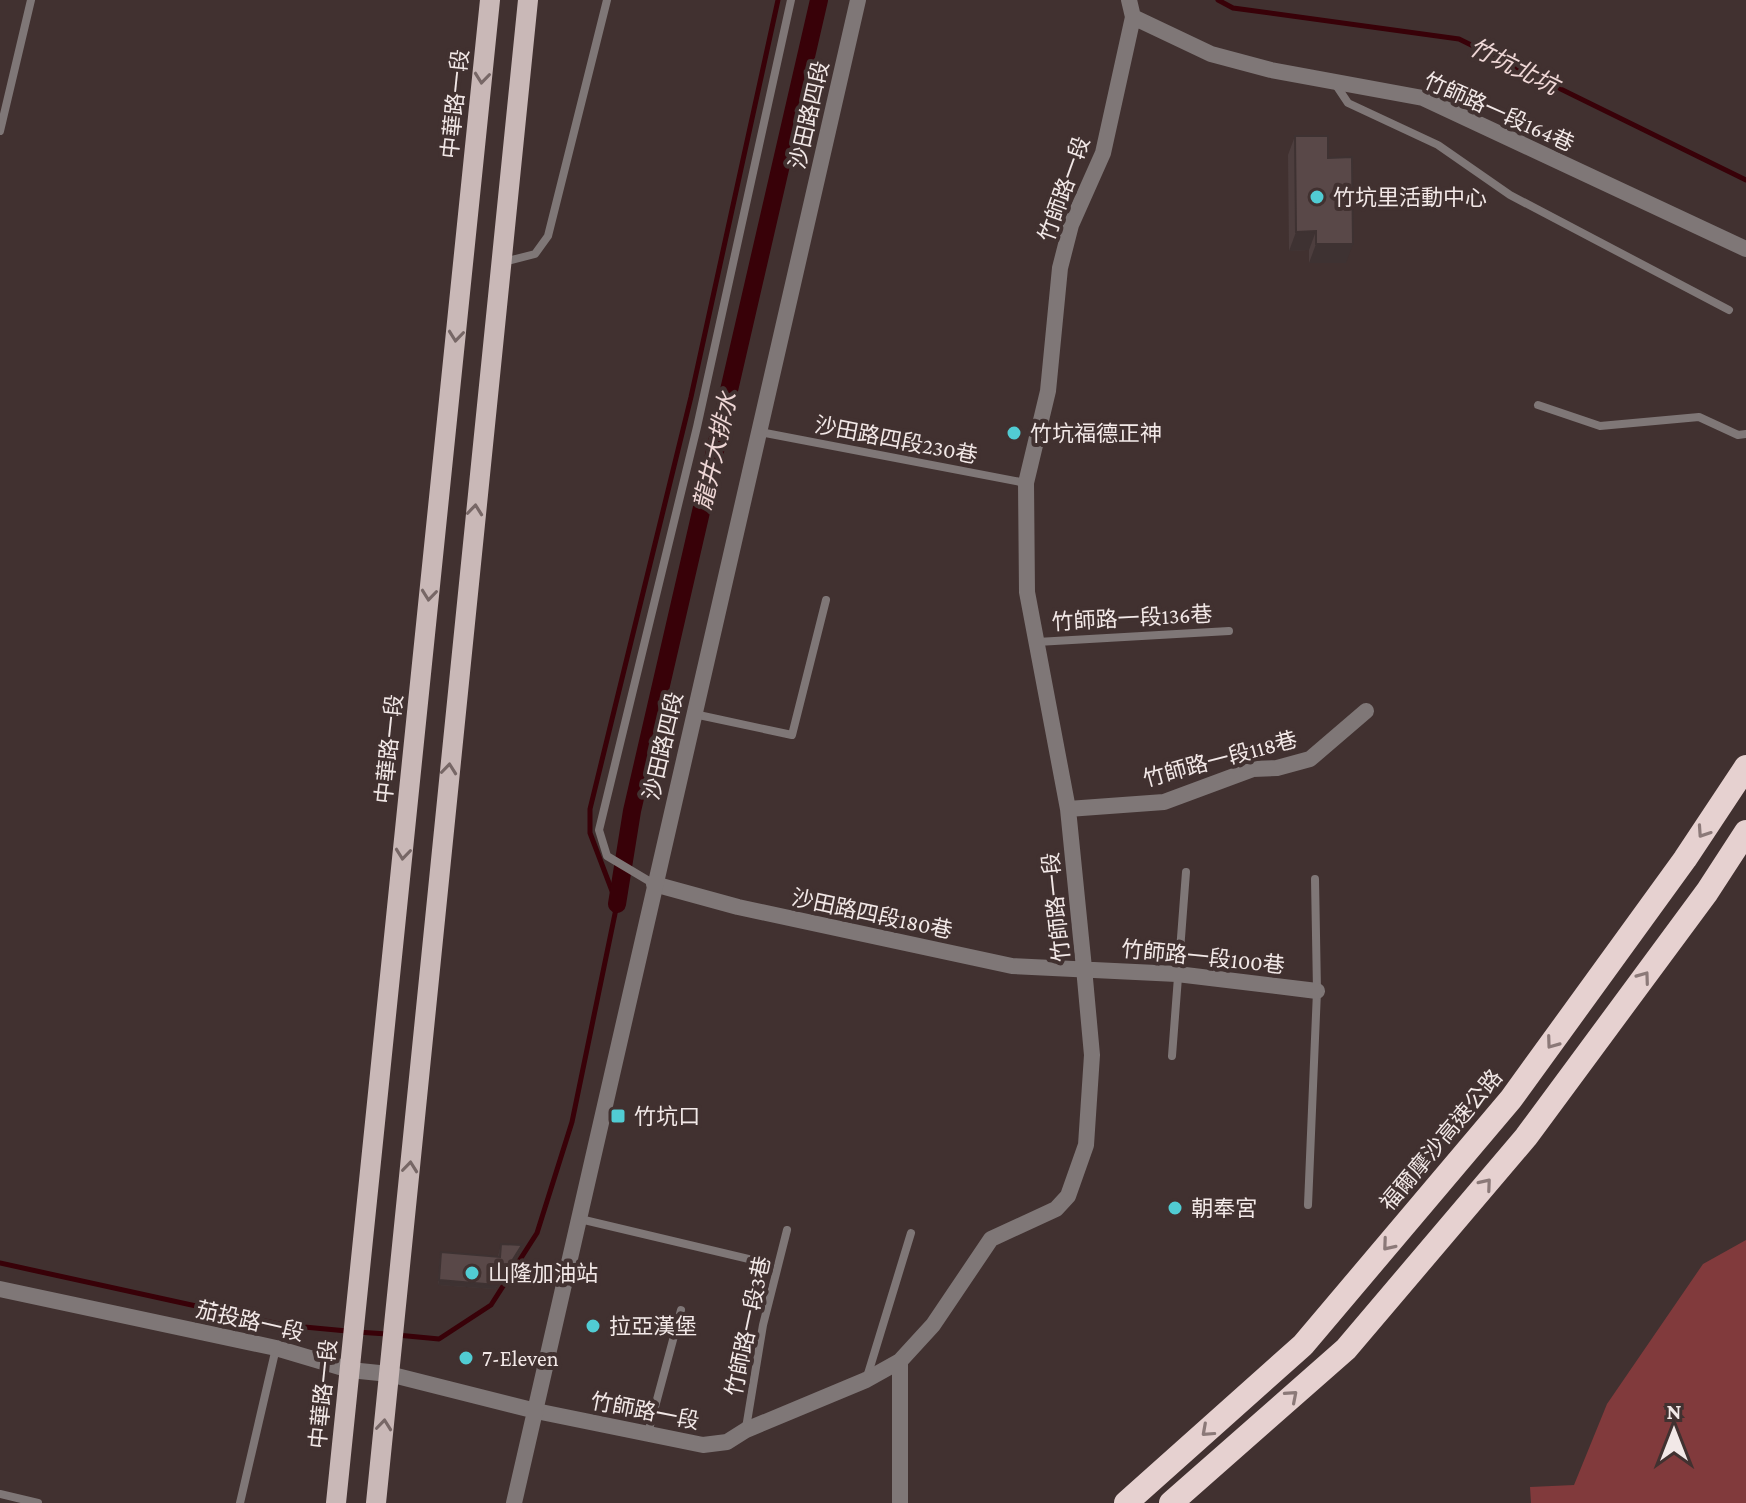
<svg xmlns="http://www.w3.org/2000/svg" width="1746" height="1503" viewBox="0 0 1746 1503" font-family="'Crimson Pro','Noto Sans TC',serif">
	<style>
		.green { fill: #813a3c }
		.lines { fill: none; stroke-linecap: round; stroke-linejoin: round }
		.stream { stroke: #380108; stroke-width: 5 }
		.canal { stroke: #380108; stroke-width: 18 }
		.service { stroke: #7f7777; stroke-width: 8 }
		.minor { stroke: #7f7777; stroke-width: 16 }
		.tertiary { stroke: #7f7777; stroke-width: 16 }
		.primary { stroke: #c9b8b7; stroke-width: 20 }
		.motorway { stroke: #e6d1d0; stroke-width: 24 }
		.wall { fill: #4d3e3e }
		.shaded-wall { fill: #3e3232 }
		.building { fill: #594848; stroke: #3e3232; stroke-width: 2 }
		.oneway { stroke: #776766 }
		.oneway2 { stroke: #8b7978 }
		.poi-dot { fill: #51ccd3; stroke: #413130; stroke-width: 3 }
		.labels { text-anchor: middle; dominant-baseline: central; stroke-width: 8; stroke-linejoin: round; paint-order: stroke }
		.street-label { font-size: 22px; fill: #f2e8e7; stroke: #413130 }
		.poi-label { font-size: 22px; fill: #f2e8e7; stroke: #413130; text-anchor: start }
		.water-label { font-size: 24px; font-style: italic; fill: #efd7d6; stroke: #413130 }
	</style>
	<rect width="100%" height="100%" fill="#413130"/>
	<path class="green" d="M1746,1240v263h-215l-1,-16 44,-2 33,-81 96,-140z"/>
	<g class="lines">
		<path class="stream" d="M1218,0l15,8 226,31 287,141
			M0,1263l283,62 64,6
			M357,1332l30,2
			M397,1335l42,4 52,-34 46,-72 35,-111 45,-218 -27,-71v-24l101,-412 87,-397"/>
		<path class="canal" d="M617,904l15,-93 187,-811"/>
		<path class="service" d="M1334,82l14,21 90,42 72,50 219,115
			M0,131l31,-131
			M504,262l31,-8 13,-18 59,-236
			M1538,405l62,21 99,-9 39,18 8,-1
			M760,432l266,51
			M1037,642l192,-11
			M694,714l98,21 34,-135
			M654,884l-47,-28 -8,-26 98,-403 94,-427
			M1172,1056l14,-184
			M1308,1205l9,-214 -2,-112
			M580,1219l186,44
			M867,1377l44,-144
			M746,1428l17,-103 24,-95
			M648,1433l33,-123
			M0,1494l38,9
			M240,1503l36,-155"/>
		<path class="minor" d="M1133,17l78,37 60,16 152,28 323,151
			M1068,809l96,-7 89,-33 24,-1 33,-9 56,-48
			M654,884l84,23 274,59 165,8 140,17
			M536,1411l167,34 24,-3 19,-12 120,-50 34,-19 33,-36 58,-86 65,-30 12,-13 18,-51 6,-90 -8,-87 -16,-159 -41,-217 -1,-109 22,-92 12,-123 11,-43 32,-72 30,-136 -4,-17
			M900,1503v-142"/>
		<path class="tertiary" d="M0,1289l276,59 74,22 39,4 147,37
			M514,1503l344,-1503"/>
		<path class="primary" d="M336,1503l154,-1503
			M376,1503l152,-1503"/>
		<path class="motorway" d="M1126,1503l177,-158 208,-246 174,-240 61,-92
			M1171,1503l175,-154 180,-212 181,-245 39,-60"/>
	</g>
	<path class="wall" d="M1295,136l33,22 18,105h-37v-13l-20,1 -1,-96z
		M501,1244l19,6 -25,39 -57,-4 2,-28 1,-5 57,5z"/>
	<path class="shaded-wall" d="M1316,231l-7,19 -20,1 7,-19z
		M1316,244h37l-7,19h-37z
		M522,1245l-27,44 -57,-4 1,-5 58,5z"/>
	<path class="building" d="M1295,136h33v22l24,-1 1,87h-37v-13l-20,1z
		M501,1244l21,1 -25,40 -58,-5 2,-28 59,5z"/>
	<defs><path id="oneway-chevron" d="M-2-3.5L2.5 0L-2 3.5" fill="none" stroke-width="1.6" stroke-linecap="round" stroke-linejoin="round" transform="scale(2)"/></defs>
	<g class="oneway">
		<use href="#oneway-chevron" transform="translate(482 78) rotate(96)"/>
		<use href="#oneway-chevron" transform="translate(456 336) rotate(96)"/>
		<use href="#oneway-chevron" transform="translate(475 510) rotate(-84)"/>
		<use href="#oneway-chevron" transform="translate(429 595) rotate(96)"/>
		<use href="#oneway-chevron" transform="translate(449 769) rotate(-84)"/>
		<use href="#oneway-chevron" transform="translate(403 854) rotate(96)"/>
		<use href="#oneway-chevron" transform="translate(410 1167) rotate(-84)"/>
		<use href="#oneway-chevron" transform="translate(384 1425) rotate(-84)"/>
	</g>
	<g class="oneway2">
		<use href="#oneway-chevron" transform="translate(1703 832) rotate(124)"/>
		<use href="#oneway-chevron" transform="translate(1644 977) rotate(-54)"/>
		<use href="#oneway-chevron" transform="translate(1552 1043) rotate(126)"/>
		<use href="#oneway-chevron" transform="translate(1486 1184) rotate(-50)"/>
		<use href="#oneway-chevron" transform="translate(1388 1245) rotate(130)"/>
		<use href="#oneway-chevron" transform="translate(1292 1396) rotate(-41)"/>
		<use href="#oneway-chevron" transform="translate(1207 1431) rotate(138)"/>
	</g>
	<g class="poi-dot">
		<circle cx="1317" cy="197" r="8"/>
		<circle cx="1014" cy="433" r="8"/>
		<rect x="610" y="1108" width="16" height="16" rx="4"/>
		<circle cx="1175" cy="1208" r="8"/>
		<circle cx="472" cy="1273" r="8"/>
		<circle cx="593" cy="1326" r="8"/>
		<circle cx="466" cy="1358" r="8"/>
	</g>
	<g class="labels">
		<g class="street-label">
			<text transform="translate(455 104) rotate(-84)">中華路一段</text>
			<text transform="translate(1499 112) rotate(24)">竹師路一段164巷</text>
			<text transform="translate(809 115) rotate(-77)">沙田路四段</text>
			<text transform="translate(1064 189) rotate(-70)">竹師路一段</text>
			<text transform="translate(896 440) rotate(11)">沙田路四段230巷</text>
			<text transform="translate(1132 618) rotate(-3)">竹師路一段136巷</text>
			<text transform="translate(663 746) rotate(-77)">沙田路四段</text>
			<text transform="translate(389 749) rotate(-84)">中華路一段</text>
			<text transform="translate(1220 759) rotate(-15)">竹師路一段118巷</text>
			<text transform="translate(1056 907) rotate(-96)">竹師路一段</text>
			<text transform="translate(872 914) rotate(12)">沙田路四段180巷</text>
			<text transform="translate(1203 957) rotate(6)">竹師路一段100巷</text>
			<text transform="translate(1441 1140) rotate(-50)">福爾摩沙高速公路</text>
			<text transform="translate(250 1321) rotate(13)">茄投路一段</text>
			<text transform="translate(748 1326) rotate(-78)">竹師路一段3巷</text>
			<text transform="translate(323 1394) rotate(-84)">中華路一段</text>
			<text transform="translate(645 1411) rotate(11)">竹師路一段</text>
		</g>
		<g class="poi-label">
			<text x="1333" y="197">竹坑里活動中心</text>
			<text x="1030" y="433">竹坑福德正神</text>
			<text x="634" y="1116">竹坑口</text>
			<text x="1191" y="1208">朝奉宮</text>
			<text x="488" y="1273">山隆加油站</text>
			<text x="609" y="1326">拉亞漢堡</text>
			<text x="482" y="1358">7-Eleven</text>
		</g>
		<g class="water-label">
			<text transform="translate(1514 66) rotate(26)">竹坑北坑</text>
			<text transform="translate(715 451) rotate(-77)">龍井大排水</text>
		</g>
	</g>
	<g transform="translate(1674 1431)" stroke="#413130" stroke-width="6" paint-order="stroke">
	<path d="M0-6L14 30L0 20L-14 30Z" fill="#f2e8e7"/>
	<text y="-12" font-size="22" font-weight="bold" text-anchor="middle" fill="#f2e8e7">N</text>
	</g>
</svg>
